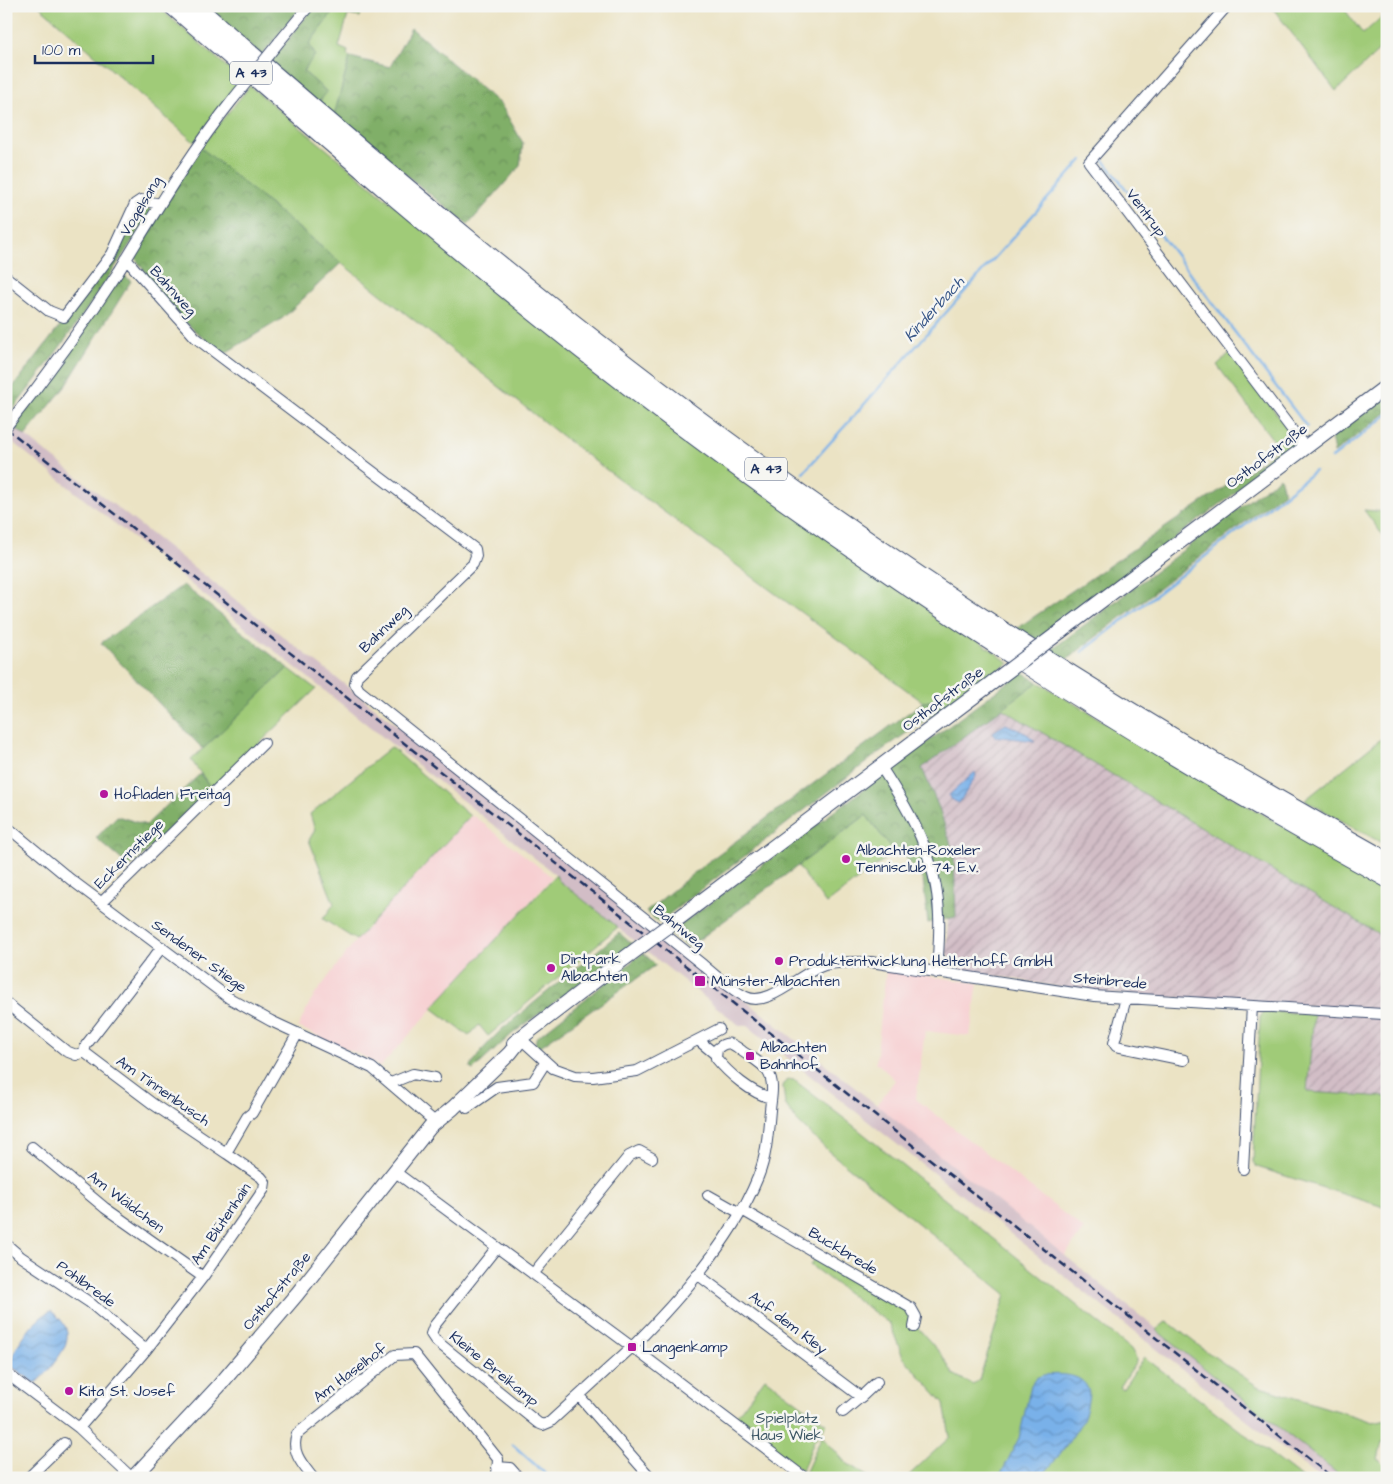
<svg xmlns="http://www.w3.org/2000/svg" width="1393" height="1484" viewBox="0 0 1393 1484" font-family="'Architects Daughter',sans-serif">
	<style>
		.built { fill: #f7cfd1 }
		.industrial { fill: url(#industrial-furrows) }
		.railway { fill: #d2bdc6 }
		.green { fill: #a0cb78; stroke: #5e7d6b }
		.forest { fill: url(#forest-crowns); stroke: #4e6f63 }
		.water { fill: url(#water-waves); stroke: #4a70a4 }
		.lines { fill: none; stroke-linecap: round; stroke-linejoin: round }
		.stream { stroke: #79b1e9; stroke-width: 2.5 }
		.street-casing { stroke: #3a4a6d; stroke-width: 12 }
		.secondary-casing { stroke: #3a4a6d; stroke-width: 16 }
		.highway-casing { stroke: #3a4a6d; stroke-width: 20 }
		.street { stroke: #fff; stroke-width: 10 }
		.secondary { stroke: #fff; stroke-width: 14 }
		.highway { stroke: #fff; stroke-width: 18 }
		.rail { stroke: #1b2f5e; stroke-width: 2.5; stroke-dasharray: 8 4; stroke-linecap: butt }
		.street-bridge-casing { stroke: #3a4a6d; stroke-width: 12; stroke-linecap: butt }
		.secondary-bridge-casing { stroke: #3a4a6d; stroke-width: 16; stroke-linecap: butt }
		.street-bridge { stroke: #fff; stroke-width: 10 }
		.secondary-bridge { stroke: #fff; stroke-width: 14 }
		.poi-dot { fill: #b5179e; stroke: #f6f6f2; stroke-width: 2 }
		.labels { text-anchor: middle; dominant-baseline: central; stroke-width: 5; stroke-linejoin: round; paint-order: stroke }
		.shield { fill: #f6f6f2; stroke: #5d6b8a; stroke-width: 1 }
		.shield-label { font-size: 14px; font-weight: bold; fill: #1b2f5e }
		.street-label { font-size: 15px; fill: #1b2f5e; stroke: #f6f6f2 }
		.poi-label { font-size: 15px; fill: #1b2f5e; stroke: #f6f6f2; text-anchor: start }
		.park-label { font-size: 15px; fill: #3c5664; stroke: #f6f6f2 }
		.water-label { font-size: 16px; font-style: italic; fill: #375688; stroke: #f6f6f2 }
	</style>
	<defs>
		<pattern id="industrial-furrows" width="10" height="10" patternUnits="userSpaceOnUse" patternTransform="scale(1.25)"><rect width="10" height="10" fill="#d2bdc6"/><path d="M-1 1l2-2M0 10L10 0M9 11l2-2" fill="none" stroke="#aa9aa4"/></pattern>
		<pattern id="forest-crowns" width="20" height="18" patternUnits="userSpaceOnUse" patternTransform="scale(1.25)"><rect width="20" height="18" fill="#80af68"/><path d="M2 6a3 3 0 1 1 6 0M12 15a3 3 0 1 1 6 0" fill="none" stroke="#688f59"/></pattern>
		<pattern id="water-waves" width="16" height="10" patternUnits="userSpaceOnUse" patternTransform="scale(1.25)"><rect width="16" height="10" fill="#79b1e9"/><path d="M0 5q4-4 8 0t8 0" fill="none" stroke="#6290c0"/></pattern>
	</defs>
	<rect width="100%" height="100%" fill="#f6f6f2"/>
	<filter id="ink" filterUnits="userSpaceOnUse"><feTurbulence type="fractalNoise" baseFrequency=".02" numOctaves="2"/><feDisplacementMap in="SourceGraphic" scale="10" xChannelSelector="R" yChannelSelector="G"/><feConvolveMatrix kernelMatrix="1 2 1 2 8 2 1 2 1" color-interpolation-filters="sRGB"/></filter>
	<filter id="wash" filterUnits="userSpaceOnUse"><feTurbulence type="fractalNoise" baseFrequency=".0096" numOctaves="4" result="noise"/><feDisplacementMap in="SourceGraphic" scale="20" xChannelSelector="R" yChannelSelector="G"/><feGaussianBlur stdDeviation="1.12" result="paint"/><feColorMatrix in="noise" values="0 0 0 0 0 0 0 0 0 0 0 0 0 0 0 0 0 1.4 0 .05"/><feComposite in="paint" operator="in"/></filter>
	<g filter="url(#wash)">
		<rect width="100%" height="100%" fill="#ebe3c4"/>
		<path class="built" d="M470,816l5,1 77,60 -172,190 -17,-11 -65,-29 13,-27 45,-60z
			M886,970l92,13 -8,53 -45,-5 -9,68 168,130 -20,28 -188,-151 19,-26 -19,-18z"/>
		<path class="industrial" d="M1001,708l386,231v158l-80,-5 8,-86 -220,-13 -133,-23 -7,-3 -9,-15 2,-34 8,-1 -2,-63 -15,-46 -17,-40z"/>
		<path class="railway" d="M6,421l563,438 774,619h-23l-573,-452 -8,-1 -181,-145 -2,-5 -550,-438z"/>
		<path class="green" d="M39,6h118l85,74 -48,62z
			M337,6h25l-2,11 -12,-2 -9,32 9,4 -1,4 3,2 -16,59 -16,-13 9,-11 -24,-21 12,-16 -6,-11z
			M1271,6h71l21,28 24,-22v31l-51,48z
			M250,86l190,157 569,420 -67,45 -4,-8 -15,2 -338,-248 -244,-191 -141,-116z
			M1230,353l66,86 -1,11 -28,19 -7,-6 19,-15 -62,-83z
			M1364,510l23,2v29z
			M288,668l28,21 -104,100 -21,-29z
			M1038,682l160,96 189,106v55l-386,-231z
			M1387,734v112l-82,-46z
			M391,747l79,69 -114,124 -33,-21 11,-15 -25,-64 6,-10 -5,-16z
			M866,815l28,37 -68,52 -28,-38z
			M556,875l2,5 60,47 -130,109 -9,-11 -10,11 -37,-28z
			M1265,1011l49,3 -7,78 80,5v111l-130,-41 -4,-5 7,-145z
			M787,1079l7,1 56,43 281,226 5,9v4l-16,25 3,2 21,-32 158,121h-396l44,-41 -6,-34 -41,-46 -13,-33 -80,-59 6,-8 94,55 7,15 25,28 11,19 20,11 6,-5 27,-86 -179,-144 -31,-30 -11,-16 -2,-18z
			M1167,1321l36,28 54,37 116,36 14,-3v23h-5l-4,17 9,9v10h-44l-187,-148z
			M765,1378l62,46 -13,17 -12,30 -68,-52z
			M822,1436l23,26 25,16h-67z"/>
		<path class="forest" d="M205,6h97l-41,50z
			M315,6h22l-28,38 6,11 -12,16 24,21 -9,11 -49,-40z
			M411,28l90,77 22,38 -3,23 -52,59 -134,-109 16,-59 40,10z
			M200,147l141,116 -58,55 -61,37 -49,-44 -37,-52 -1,-10z
			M146,204l5,7c-45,72 -92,141 -145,207v-22l108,-140 22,-50z
			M121,273l10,8 -66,106 -40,49 -12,-10z
			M1387,395v17l-53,41 -3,-16z
			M1260,463l7,6 -231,173 -20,-13z
			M1280,477l4,15 -218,168 -16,-9z
			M183,585l105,83 -85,81 -102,-106z
			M1022,672l16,10 -116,86 17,40 15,46 2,63 -28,6 -5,-43 -21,-28h-8l-28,-37 -177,132 -19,-14z
			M938,700l4,8 -61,43 -222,171 -13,-10 59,-48 218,-162z
			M200,774l12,15 -82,78 -34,-29 21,-22 29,9z
			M619,933l13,11 -120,90 -39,36 -3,-2 11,-17 21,-22z
			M643,953l13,12 -121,85 1,-12z"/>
		<path class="water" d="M1006,724l21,10 8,7 -41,-5 -1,-4z
			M975,772l1,4 -17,27 -9,-4 -1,-4z
			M51,1311c23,17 19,32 3,52 -6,8 -11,15 -19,20l-24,-17c-1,-16 25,-49 40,-55z
			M1043,1375c16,-1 42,-3 46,18 -1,8 -2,17 -5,24 -5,12 -35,54 -45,61h-45l8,-6 17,-34 12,-53 5,-7z"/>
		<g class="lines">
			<path class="stream" d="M1103,159l204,268
				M1332,458l55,-43
				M803,473l279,-313
				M1082,652l233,-181
				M513,1445l37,33"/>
		</g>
	</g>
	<g filter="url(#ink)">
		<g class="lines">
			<defs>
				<path id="street" d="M1227,6l-138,156 216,285
					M279,42l30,-36
					M126,259l70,79 279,211 1,7 -3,8 -116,112 -2,7 4,7 344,275c13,11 28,25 43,32 23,11 56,-26 79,-32 16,-4 30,-3 46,-3l223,34 289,18
					M6,277l43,34 15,6 48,-63 23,-50 6,-4 19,4
					M6,427c40,-50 78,-102 113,-156 37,-60 71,-118 115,-173
					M881,767c30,46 56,91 58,148 1,19 -1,39 -2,58
					M6,826l64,53 159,119 42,23 101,47 63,54
					M102,902l162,-159
					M1126,998l-12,45 2,3 68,14
					M6,1003l60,48 10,4 8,-3
					M521,1039l32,29 22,8 18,1 44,-6 82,-42
					M698,1040l17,14
					M84,1052l69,52 73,49
					M84,1052l2,-7 76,-98
					M391,1083l22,-9 22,4
					M467,1108l30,-21 36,-5 12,-19
					M32,1147l73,61 98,69
					M1243,1169l9,-163
					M394,1171l238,176c46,-46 102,-110 126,-170 9,-22 10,-45 12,-67 1,-12 5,-27 -2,-38 -5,-9 -18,-15 -26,-21 -10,-8 -15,-11 -25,-2l-1,9c13,16 35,35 55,40
					M708,1195l32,18
					M742,1210l169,98 5,9 -2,10
					M6,1244l15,13 68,45 57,48
					M497,1247l-63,79 -3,8 4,6 103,83 5,2 7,-3 82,-75 173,131
					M533,1274l96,-118 10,-5 13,7
					M697,1274l164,123 -18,15
					M6,1373l73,55 53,50
					M580,1397l71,81
					M861,1397l16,-15
					M79,1428l67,-78 57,-73 61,-88 1,-7 -4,-5 -35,-24 21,-36 5,-4 46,-80
					M497,1467l13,1 8,9
					M28,1478l36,-35
					M313,1478c-10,-13 -23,-26 -16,-44l98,-79 19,-1 84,105 -1,17 -3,2"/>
				<path id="secondary" d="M1061,631l326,-245
					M675,921l318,-239
					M514,1043l111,-85
					M133,1478l85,-91 79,-93 133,-167 23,-19 57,-55 11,-14"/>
				<path id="highway" d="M173,6c135,117 269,234 409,344 253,198 524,374 805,528
					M195,6c180,157 362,312 556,452 203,148 416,281 636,403"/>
			</defs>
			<use href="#street" class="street-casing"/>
			<use href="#secondary" class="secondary-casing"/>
			<use href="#highway" class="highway-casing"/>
			<use href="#street" class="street"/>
			<use href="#secondary" class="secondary"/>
			<use href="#highway" class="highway"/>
			<path class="rail" d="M6,428l1327,1050"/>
			<defs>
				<path id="street-bridge" d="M234,98l45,-56"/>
				<path id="secondary-bridge" d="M993,682l68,-51
					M625,958l50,-37"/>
			</defs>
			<use href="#street-bridge" class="street-bridge-casing"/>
			<use href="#secondary-bridge" class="secondary-bridge-casing"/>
			<use href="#street-bridge" class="street-bridge"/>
			<use href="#secondary-bridge" class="secondary-bridge"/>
		</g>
	</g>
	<g class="poi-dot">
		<circle cx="104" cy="794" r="5"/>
		<circle cx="846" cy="859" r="5"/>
		<circle cx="779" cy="961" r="5"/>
		<circle cx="551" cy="968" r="5"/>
		<rect x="694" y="975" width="12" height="12" rx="2.5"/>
		<rect x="745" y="1051" width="10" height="10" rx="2.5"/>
		<rect x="627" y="1342" width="10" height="10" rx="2.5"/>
		<circle cx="69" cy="1391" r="5"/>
	</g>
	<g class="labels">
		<g class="shield">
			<rect x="230" y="61.5" width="42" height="23" rx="4"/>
			<rect x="745" y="457.5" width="42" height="23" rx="4"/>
		</g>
		<g class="shield-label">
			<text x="251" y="73">A 43</text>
			<text x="766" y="469">A 43</text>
		</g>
		<g class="street-label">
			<text transform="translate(141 206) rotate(-59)">Vogelsang</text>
			<text transform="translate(1146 213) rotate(53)">Ventrup</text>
			<text transform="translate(173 291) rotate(48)">Bahnweg</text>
			<text transform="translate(1267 456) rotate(-37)">Osthofstraße</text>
			<text transform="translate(384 629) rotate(-44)">Bahnweg</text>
			<text transform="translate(943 699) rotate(-37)">Osthofstraße</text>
			<text transform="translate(129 854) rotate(-45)">Eckernstiege</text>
			<text transform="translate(679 927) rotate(39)">Bahnweg</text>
			<text transform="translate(199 956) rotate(36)">Sendener Stiege</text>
			<text transform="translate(1110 981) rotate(5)">Steinbrede</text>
			<text transform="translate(163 1091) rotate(35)">Am Tinnenbusch</text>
			<text transform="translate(126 1202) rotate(37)">Am Wäldchen</text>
			<text transform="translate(221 1224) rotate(-56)">Am Blütenhain</text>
			<text transform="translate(843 1251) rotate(31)">Buckbrede</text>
			<text transform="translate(86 1284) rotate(36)">Pohlbrede</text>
			<text transform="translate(277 1291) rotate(-50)">Osthofstraße</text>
			<text transform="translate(788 1323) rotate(37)">Auf dem Kley</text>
			<text transform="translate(494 1369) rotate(39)">Kleine Breikamp</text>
			<text transform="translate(350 1373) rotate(-37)">Am Haselhof</text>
		</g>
		<g class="poi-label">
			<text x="114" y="794">Hofladen Freitag</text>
			<text x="856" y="850">Albachten-Roxeler<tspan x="856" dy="17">Tennisclub 74 E.v.</tspan></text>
			<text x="561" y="959">Dirtpark<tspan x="561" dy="17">Albachten</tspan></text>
			<text x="789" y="961">Produktentwicklung Helterhoff GmbH</text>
			<text x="711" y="981">Münster-Albachten</text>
			<text x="760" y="1047">Albachten<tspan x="760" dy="17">Bahnhof</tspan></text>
			<text x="642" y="1347">Langenkamp</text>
			<text x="79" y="1391">Kita St. Josef</text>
		</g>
		<g class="park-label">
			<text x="787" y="1418">Spielplatz<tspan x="787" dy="17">Haus Wiek</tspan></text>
		</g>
		<g class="water-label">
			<text transform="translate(934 309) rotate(-48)">Kinderbach</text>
		</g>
	</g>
	<rect width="1393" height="1484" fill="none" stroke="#f6f6f2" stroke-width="25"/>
	<path d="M35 55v8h118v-8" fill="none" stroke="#1b2f5e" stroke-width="2.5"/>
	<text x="42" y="55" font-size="15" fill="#1b2f5e" stroke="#f6f6f2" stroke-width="4" paint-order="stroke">100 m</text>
</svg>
